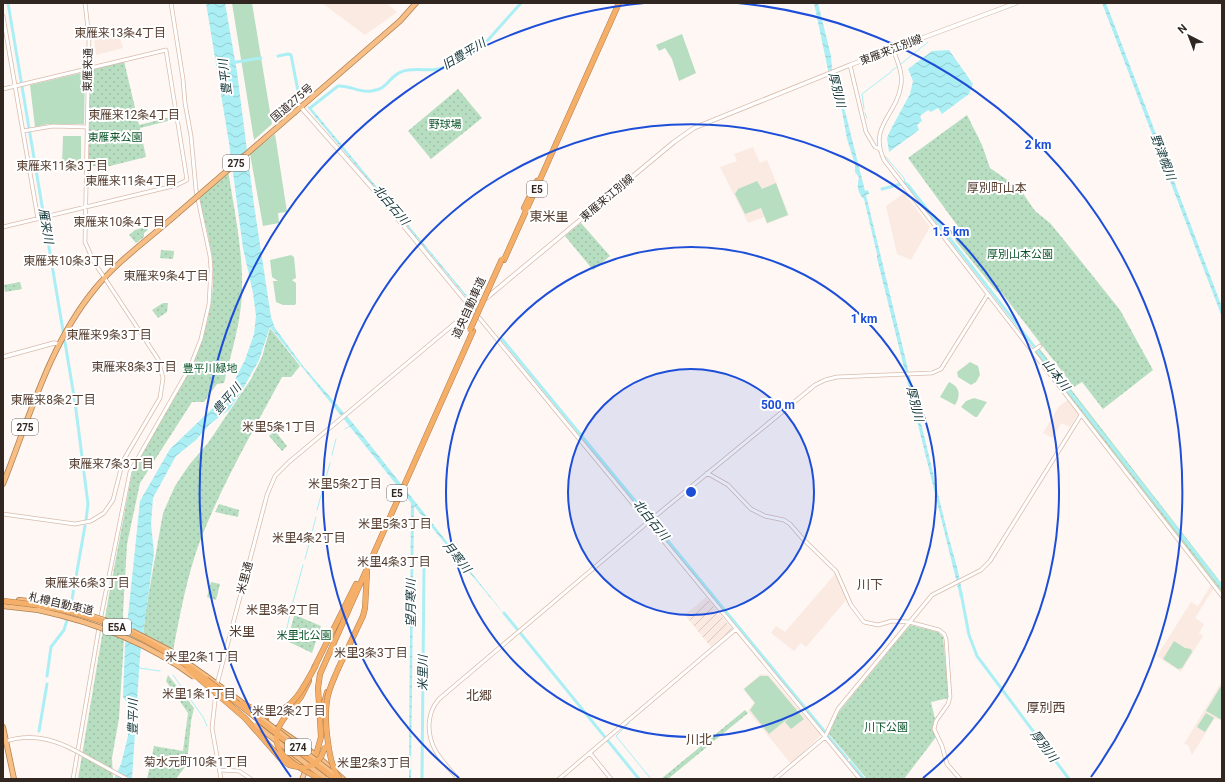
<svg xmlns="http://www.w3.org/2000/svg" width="1225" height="782" viewBox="0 0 1225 782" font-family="Roboto,'Noto Sans JP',sans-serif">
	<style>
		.built { fill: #faeae2 }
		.industrial { fill: url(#industrial-furrows) }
		.grass { fill: #b7dec0 }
		.park { fill: url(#park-dots) }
		.water { fill: url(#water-waves) }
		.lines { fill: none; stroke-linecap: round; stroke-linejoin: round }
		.stream { stroke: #abeff5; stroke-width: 1 }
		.river { stroke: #abeff5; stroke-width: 3 }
		.tertiary-casing { stroke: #d9bcab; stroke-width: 4.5 }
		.secondary-casing { stroke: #d9bcab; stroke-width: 5 }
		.primary-casing { stroke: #b07f4f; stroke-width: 5.5 }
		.trunk-casing { stroke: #b07f4f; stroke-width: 6 }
		.motorway-casing { stroke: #b07f4f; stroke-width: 6 }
		.tertiary { stroke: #fff; stroke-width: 3 }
		.secondary { stroke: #fff; stroke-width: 3.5 }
		.primary { stroke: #f9cfa4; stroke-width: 4 }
		.trunk { stroke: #f7bf86; stroke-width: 4.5 }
		.motorway { stroke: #f5af68; stroke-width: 5 }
		.tertiary-bridge-casing { stroke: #d9bcab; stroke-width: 4.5; stroke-linecap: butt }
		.trunk-bridge-casing { stroke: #b07f4f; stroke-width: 6; stroke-linecap: butt }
		.motorway-bridge-casing { stroke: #b07f4f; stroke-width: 6; stroke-linecap: butt }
		.tertiary-bridge { stroke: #fff; stroke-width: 3 }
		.trunk-bridge { stroke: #f7bf86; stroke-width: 4.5 }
		.motorway-bridge { stroke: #f5af68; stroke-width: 5 }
		.ring { fill: none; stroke: #1d4ed8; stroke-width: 2 }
		.labels { text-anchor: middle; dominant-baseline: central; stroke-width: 4; stroke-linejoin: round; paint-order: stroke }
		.shield { fill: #fff; stroke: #6f6763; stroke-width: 1 }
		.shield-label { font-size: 10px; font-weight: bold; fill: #312620 }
		.street-label { font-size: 11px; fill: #312620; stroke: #fff }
		.park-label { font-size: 11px; fill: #0c552b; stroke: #fff }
		.neighbourhood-label { font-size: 12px; fill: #553d2f; stroke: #fff }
		.water-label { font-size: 12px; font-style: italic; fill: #123437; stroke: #fff }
		.quarter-label { font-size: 13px; fill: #553d2f; stroke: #fff }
		.centre { fill: #1d4ed8; stroke: #fff; stroke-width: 2 }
		.ring-label { font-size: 12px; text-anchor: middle; font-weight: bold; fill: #1d4ed8; stroke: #fff; stroke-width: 4; stroke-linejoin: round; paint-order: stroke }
	</style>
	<defs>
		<pattern id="industrial-furrows" width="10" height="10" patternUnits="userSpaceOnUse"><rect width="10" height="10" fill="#faeae2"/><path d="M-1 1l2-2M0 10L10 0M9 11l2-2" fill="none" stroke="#d7c9c2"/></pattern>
		<pattern id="park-dots" width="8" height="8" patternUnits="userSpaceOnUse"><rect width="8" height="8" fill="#b7dec0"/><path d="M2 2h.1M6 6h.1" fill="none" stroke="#9ebea5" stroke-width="1.8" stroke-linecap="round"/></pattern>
		<pattern id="water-waves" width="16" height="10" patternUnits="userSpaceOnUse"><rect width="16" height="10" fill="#abeff5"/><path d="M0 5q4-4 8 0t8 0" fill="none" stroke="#94cdd2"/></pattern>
	</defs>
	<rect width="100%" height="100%" fill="#fef7f4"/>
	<path class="built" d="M322,3h64l11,9 -32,23z
		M118,33l5,15 -27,7 -2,-17z
		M753,147l7,16 7,-3 22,55 -22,9 -2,-7 -17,6 -28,-56 17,-6 -3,-7z
		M904,193l26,34 -19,33 -14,-6 -11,-48z
		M1068,400l10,14 -8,13 -9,-4 -8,15 -10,-5 16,-27z
		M836,573l11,26 -41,48 -5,-4 -7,8 -23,-18 5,-7 9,6z
		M1211,585l3,3 -19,30 9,6 -5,9 4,3 -22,36 -24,-16 34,-54 7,4z
		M761,674l8,1 52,60 -30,29 -43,-53 6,-8 -11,-14z
		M1222,681v40l-7,-3 -23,37 -4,-10 -4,-1z"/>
	<path class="industrial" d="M706,597l26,32 -21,18 -26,-32z"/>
	<path class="grass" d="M232,3h20l20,121 -18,16z
		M682,34l14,39 -17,8 -7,-22 -7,-11 -6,3 -3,-6z
		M85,72l-1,52h-36l-13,3 -5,-42z
		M275,134l12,78 -9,1 1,10 -16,3 -13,-72z
		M63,136h18v28h-19z
		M757,181l5,8 14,-6 12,32 -21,8 -6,-15 -16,6 -10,-20 3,-5z
		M291,255l3,2 2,21 -4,2 4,3v20l-1,2h-12l-7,-3 -3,-21h5l-6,-4 -2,-17z
		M970,362l8,4 2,9 -4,7 -5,3 -13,-8 -1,-5z
		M949,382c11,5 12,13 6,23l-15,-8z
		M974,398l13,4 -10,15h-2l-14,-10 5,-6z
		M1174,641l11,7 6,1 1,3 -10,16 -4,1 -15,-10z
		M760,676h8l36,43 -13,10 -6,-7 12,-11 -28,23 -19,-24 5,-7 -11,-14z
		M1221,686h1v34l-16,-9z
		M1206,713l8,5 -9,14 -8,-5z"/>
	<path class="park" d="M124,61l15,64 36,-9 1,3 -36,9 6,29 -36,9h-22l1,-96z
		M458,89l24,29 -51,41 -23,-28z
		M967,115l15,30 8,23 30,21 15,22 15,12 18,22 52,65 33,60 -50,39 -21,-27 -8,5 -73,-95h-4l-42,-52 7,-8 -54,-74z
		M228,170c6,39 15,80 14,119 0,31 -11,64 -18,94l-7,1 -13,18h-12l-52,81 -13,61 -4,69 1,26 -5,79 -7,40 1,21h-35l30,-179 24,-127c12,-28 30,-53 45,-79 22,-37 38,-82 36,-125 -1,-24 -9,-49 -14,-72z
		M581,223l29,33 -17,14 -28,-34z
		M145,227l3,3 -4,3v4l-8,6 -7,-8 6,-5z
		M161,250l13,1 -1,8 -13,-1z
		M20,282l2,7 -17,3 -1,-7z
		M163,303h5l-1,9 -9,6 -6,-8z
		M270,328l30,38 -9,11h-9c-29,54 -60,107 -82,164 -13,35 -20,73 -27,110l-30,-17 3,-25 17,-96 12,-27 14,-21 19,-22 43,-64 11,-22z
		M1039,348l183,236v8l-189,-240z
		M275,431l12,15 -5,5 -13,-15z
		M219,504l20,6 -1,7 -23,-5z
		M211,582l9,2 -4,16 -9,-3z
		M295,615l26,11 -9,27 -25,-12 7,-25z
		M910,625l28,7 5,5 6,61 -18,4 4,17 -2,11 3,7 -32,42h-37l-38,-45 9,-21z
		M168,675l26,33 -3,13 -4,43 -11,15h-29l7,-33 29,5 5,-38 -22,-32z
		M745,710l3,3 -80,66h-7z"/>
	<path class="water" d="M206,3h19l12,69 17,133 17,112 4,11 28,38 49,56 157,198 -95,-114 -3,273h-2v-19l2,-257 -141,-176 -11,33 -19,34 -11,16 -19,14 -14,16 -20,16 -23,42 -2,26 3,29 -14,103 -8,123h-18l7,-15 7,-28v-32l-5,-7 2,-52 15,-144 30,-52 47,-45 13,-15 15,-29 9,-26 2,-18 -3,-23 -10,-45 -14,-105z
		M814,3h4l13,53 1,12 12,39 21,84 3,-1 1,4 -3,1 82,340 9,32 6,29 -3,1 -4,-18 -79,-321v-4l-13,-55c-7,-6 -7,-14 -5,-22l-4,-5v-8l-8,-25 -5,-28 -4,-7 -5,-24 -5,-10z
		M1102,3h4l116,304v10z
		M949,50l24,34 -4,10 -27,20 -4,-6 -7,4 -3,-2 -8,6 2,5 -5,4 2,5 -30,22 -2,-14 4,-9 19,-35 3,-13 -5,-12 24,-18z
		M311,106l1,3 161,194 -1,1 -165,-197z"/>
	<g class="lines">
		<path class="stream" d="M901,64l27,-22
			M891,71l6,-4
			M864,109l-2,-15 29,-22
			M865,113l2,5
			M885,156l19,22 1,5
			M345,429l5,-3
			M332,455l4,-16
			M317,510l13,-47
			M305,559l11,-42
			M291,609l12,-44
			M285,636l5,-21
			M139,668l21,3
			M173,675l30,42 4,9
			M629,723l-13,13 35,43"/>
		<path class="river" d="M8,3l67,399 13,102 -2,16
			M278,56l10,-2 3,1 7,36
			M231,63l30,-5
			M310,108l28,-22c11,-1 22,7 33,5 17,-1 17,-14 30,-19 13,-6 29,1 42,-4l45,-28 33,-37
			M882,189l23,-6 3,2 314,402
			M502,339l323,393
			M961,593l8,42 8,21 92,123
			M71,605l14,-79
			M504,613l135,166
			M47,676l4,-29 13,-17 3,-10
			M39,731l8,-47
			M828,736l19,23
			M850,762l14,17
			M422,779l2,-213"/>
		<defs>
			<path id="tertiary" d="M3,16l35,203
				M893,49c4,12 10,23 8,36 -4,30 -33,41 -17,75l338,436
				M850,65l16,67 9,15 5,2
				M3,89l163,-39 21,130 -10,5 -174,42
				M23,131l30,-5 34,1
				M1033,351l7,-5
				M707,473l21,12 23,24 14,7 19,4 6,4 13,15 33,32 15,34 13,17 14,3 14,-4 17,1 30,8 5,4 2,5 4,58 -2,7 -12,17 -2,8 8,17 5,18 13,15
				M3,514l72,10 16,-3 13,-8 9,-13 10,-39 37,-63 3,-20 -5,-19 -64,-97 -9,-20 4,-205 -4,-34
				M217,684l50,-189 8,-19 14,-14 183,-153 388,470
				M216,692l-4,36 9,51
				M3,742c26,-9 49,-4 73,9
				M590,753l21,26
				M220,770l19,1 12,8
				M73,779l28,-163 29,-144 60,-105 11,-28 8,-35 2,-35 -1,-13 -14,-66 -5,-54 -6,-33 -2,-24 -12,-76
				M458,779c-15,-18 -29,-29 -29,-54 1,-11 3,-18 10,-26l208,-176 168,-138 10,-5 12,-3 95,-4 9,-4 47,-75
				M559,779l177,-150
				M775,779l50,-42 13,-28 94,-114 49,-25 9,-9 91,-146"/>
			<path id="secondary" d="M299,105l75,85 98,119 18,-14 184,-153 20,-14 156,-63 166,-62
				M3,357l51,-14 5,1"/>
			<path id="primary" d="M302,779l9,-22"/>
			<path id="trunk" d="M295,112l105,-91 16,-18
				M3,484c26,-65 46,-139 91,-194 22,-28 56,-52 83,-76
				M19,600l18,2
				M3,606l35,4
				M206,676l60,44
				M3,727l11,52
				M277,728l39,27 27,24
				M279,745l36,29"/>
			<path id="motorway" d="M524,208l13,-27
				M504,260l115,-257
				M314,668l42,-84
				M338,669l25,-53 2,-8 2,-36
				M285,717l16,-20 8,-16
				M324,717v-14l3,-11
				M316,755l5,-18 -3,-49 2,-14 153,-343"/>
		</defs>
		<use href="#tertiary" class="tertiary-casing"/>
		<use href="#secondary" class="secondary-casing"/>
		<use href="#primary" class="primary-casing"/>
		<use href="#trunk" class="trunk-casing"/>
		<use href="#motorway" class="motorway-casing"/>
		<use href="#tertiary" class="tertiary"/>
		<use href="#secondary" class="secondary"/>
		<use href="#primary" class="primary"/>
		<use href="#trunk" class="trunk"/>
		<use href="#motorway" class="motorway"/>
		<defs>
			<path id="tertiary-bridge" d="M76,751l51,28"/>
			<path id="trunk-bridge" d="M177,214l118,-102
				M37,602l40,9 30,10
				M38,610c56,12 109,32 156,67
				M132,631l37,19 37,26
				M262,719l73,56
				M256,725l70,54"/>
			<path id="motorway-bridge" d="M470,330l32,-71
				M3,601c45,4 87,13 128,32 40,19 74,45 109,72 31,25 63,49 95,74
				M188,669l57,49 35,40 9,7 15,3 9,-3 8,-8 4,-10
				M338,669c-4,10 -10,21 -11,32 -3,17 1,66 13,78
				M242,703c43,25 56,-6 74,-38
				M285,717c-25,33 10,48 35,62"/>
		</defs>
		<use href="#tertiary-bridge" class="tertiary-bridge-casing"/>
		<use href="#trunk-bridge" class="trunk-bridge-casing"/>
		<use href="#motorway-bridge" class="motorway-bridge-casing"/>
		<use href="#tertiary-bridge" class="tertiary-bridge"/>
		<use href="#trunk-bridge" class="trunk-bridge"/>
		<use href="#motorway-bridge" class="motorway-bridge"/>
	</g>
	<circle cx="691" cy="492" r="123" fill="#1d4ed8" fill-opacity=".12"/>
	<g class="ring">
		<circle cx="691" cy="492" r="123"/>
		<circle cx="691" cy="492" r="245"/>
		<path d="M459 778A368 368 0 1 1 923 778"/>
		<path d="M291 777A491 491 0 0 1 644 3M738 3A491 491 0 0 1 1091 777"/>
	</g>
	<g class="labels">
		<g class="shield">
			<rect x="223" y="155" width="26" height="16" rx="3"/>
			<rect x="527" y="181" width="20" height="16" rx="3"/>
			<rect x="12" y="419" width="26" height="16" rx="3"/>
			<rect x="387" y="485" width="20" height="16" rx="3"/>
			<rect x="103" y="619" width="28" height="16" rx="3"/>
			<rect x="285" y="739" width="26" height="16" rx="3"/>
		</g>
		<g class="shield-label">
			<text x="236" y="163">275</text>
			<text x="537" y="189">E5</text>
			<text x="25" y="427">275</text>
			<text x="397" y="493">E5</text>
			<text x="117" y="627">E5A</text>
			<text x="298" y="747">274</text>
		</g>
		<g class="street-label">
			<text transform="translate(891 50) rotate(-21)">東雁来江別線</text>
			<text transform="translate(88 70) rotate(-89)">東雁来通</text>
			<text transform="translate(292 103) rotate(-41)">国道275号</text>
			<text transform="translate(607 198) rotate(-40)">東雁来江別線</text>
			<text transform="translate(469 308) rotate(-66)">道央自動車道</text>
			<text transform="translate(245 578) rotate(-75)">米里通</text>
			<text transform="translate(61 604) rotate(13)">札樽自動車道</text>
		</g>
		<g class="park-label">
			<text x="445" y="124">野球場</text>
			<text x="115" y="137">東雁来公園</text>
			<text x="1020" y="254">厚別山本公園</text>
			<text x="210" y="368">豊平川緑地</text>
			<text x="304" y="635">米里北公園</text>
			<text x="886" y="727">川下公園</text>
		</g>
		<g class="neighbourhood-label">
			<text x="120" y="33">東雁来13条4丁目</text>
			<text x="134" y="115">東雁来12条4丁目</text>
			<text x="62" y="166">東雁来11条3丁目</text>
			<text x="131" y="181">東雁来11条4丁目</text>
			<text x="997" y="188">厚別町山本</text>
			<text x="119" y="222">東雁来10条4丁目</text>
			<text x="69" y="261">東雁来10条3丁目</text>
			<text x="166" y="276">東雁来9条4丁目</text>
			<text x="109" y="335">東雁来9条3丁目</text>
			<text x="134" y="367">東雁来8条3丁目</text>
			<text x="53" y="400">東雁来8条2丁目</text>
			<text x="279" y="427">米里5条1丁目</text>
			<text x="111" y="464">東雁来7条3丁目</text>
			<text x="345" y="484">米里5条2丁目</text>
			<text x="395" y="524">米里5条3丁目</text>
			<text x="309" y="538">米里4条2丁目</text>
			<text x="394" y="562">米里4条3丁目</text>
			<text x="87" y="583">東雁来6条3丁目</text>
			<text x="283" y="610">米里3条2丁目</text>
			<text x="371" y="653">米里3条3丁目</text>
			<text x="202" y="657">米里2条1丁目</text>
			<text x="199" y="694">米里1条1丁目</text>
			<text x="289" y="711">米里2条2丁目</text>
			<text x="196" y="762">菊水元町10条1丁目</text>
			<text x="374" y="763">米里2条3丁目</text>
		</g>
		<g class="water-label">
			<text transform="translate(464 54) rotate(-31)">旧豊平川</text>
			<text transform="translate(225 77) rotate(-97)">豊平川</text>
			<text transform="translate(837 90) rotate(76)">厚別川</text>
			<text transform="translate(1163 157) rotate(69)">野津幌川</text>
			<text transform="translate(391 205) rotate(50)">北白石川</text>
			<text transform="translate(46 226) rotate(80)">雁来川</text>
			<text transform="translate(1056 375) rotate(52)">山本川</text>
			<text transform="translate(227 399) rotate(-49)">豊平川</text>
			<text transform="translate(915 404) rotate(76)">厚別川</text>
			<text transform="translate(651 520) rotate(51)">北白石川</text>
			<text transform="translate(457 557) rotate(51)">月寒川</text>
			<text transform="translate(411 603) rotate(-90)">望月寒川</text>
			<text transform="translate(423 673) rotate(-90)">米里川</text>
			<text transform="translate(133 717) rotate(-89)">豊平川</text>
			<text transform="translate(1044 746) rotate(53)">厚別川</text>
		</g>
		<g class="quarter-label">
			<text x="549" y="216">東米里</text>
			<text x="870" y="584">川下</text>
			<text x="242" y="631">米里</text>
			<text x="479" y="695">北郷</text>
			<text x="1046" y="707">厚別西</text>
			<text x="699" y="739">川北</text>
		</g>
	</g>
	<circle cx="691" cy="492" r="6" class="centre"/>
	<g class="ring-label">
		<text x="1038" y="149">2 km</text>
		<text x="951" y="236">1.5 km</text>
		<text x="864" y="323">1 km</text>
		<text x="778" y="409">500 m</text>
	</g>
	<rect width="1225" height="782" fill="none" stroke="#312620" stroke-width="8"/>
	<g transform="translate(1189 36) rotate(318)" stroke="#ffffff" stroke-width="3" paint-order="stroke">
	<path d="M0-3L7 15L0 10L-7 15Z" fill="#312620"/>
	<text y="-6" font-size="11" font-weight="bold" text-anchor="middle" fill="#312620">N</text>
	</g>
</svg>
